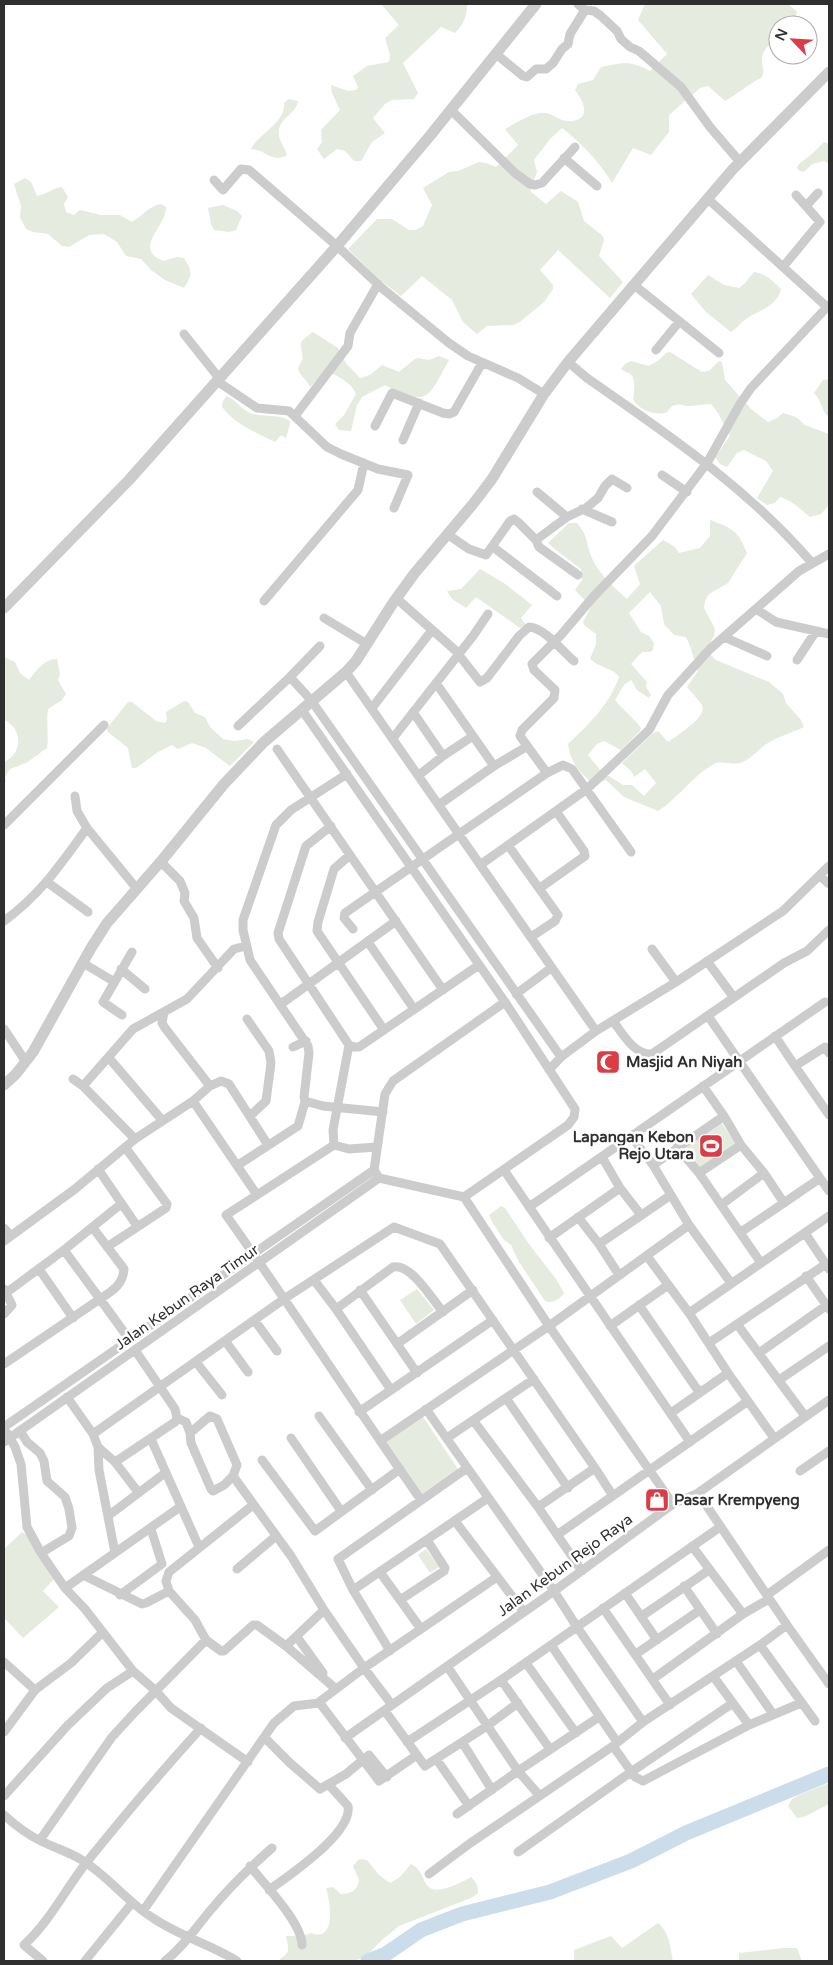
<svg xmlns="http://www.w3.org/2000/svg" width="833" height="1965" viewBox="0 0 833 1965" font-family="'Varela Round',sans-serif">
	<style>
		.green { fill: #e5ebde; fill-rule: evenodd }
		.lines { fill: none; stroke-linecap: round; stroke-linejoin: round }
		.river { stroke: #cbddea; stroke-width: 15 }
		.minor { stroke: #ccc; stroke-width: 9 }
		.tertiary { stroke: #ccc; stroke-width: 11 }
		.labels { text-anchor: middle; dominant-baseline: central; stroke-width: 5; stroke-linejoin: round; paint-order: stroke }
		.poi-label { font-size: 15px; font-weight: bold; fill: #2f2f2f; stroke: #fff; text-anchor: start }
		.street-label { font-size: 15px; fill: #2f2f2f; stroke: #fff }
	</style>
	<rect width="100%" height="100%" fill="#fff"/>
	<path class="green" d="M381,4h86c0,12 -3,20 -12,29l-14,-6 -38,36 15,30 -4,6 -22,1 -7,4 -12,14 12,15 -13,9 -11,19h-7l-9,-10 -8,-2 -13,10 -7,-10 5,-7 -1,-12 19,-20 -8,-17 -1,-8 17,6 8,-1 2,-3 -5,-11 14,-10 22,-4 1,-7 -5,-17 14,-13z
		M645,4h143l9,8 -3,9 -6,4h-10c0,18 -14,19 -16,33 -1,8 4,13 -1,20 -13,6 -23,16 -36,23l-17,-15 -8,2 -31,27v17l-18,23 -18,-7 -21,35c-13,-22 -30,-39 -50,-55l-11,10 -17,22 3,12 -7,19 16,13 15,-13 17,11 6,19 19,15 1,4 -5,16 24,26 -13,16 -52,-48 -18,20 13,15v4l-9,13 -24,20 -7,3 -26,1 -10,8 -14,-12 -11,-22 -30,-24 -21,20 -21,-16 -32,-31 29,-30h15l17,11h7l7,-4 9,-21 -9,-17 26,-16 9,-1 21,-9 7,1 10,4 22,-22 -13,-16c9,-5 25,-15 35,-16 9,-1 14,4 22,7 10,3 24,0 22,-12 -1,-7 -5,-12 -9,-18l3,-6 15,-4 8,-13c21,-4 29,-7 49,4l17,-17 -29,-34z
		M289,99l9,2c-2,14 -22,18 -19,35 1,6 6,12 8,19 -15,9 -20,-5 -36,-6 8,-16 35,-26 33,-46z
		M824,142l5,2v20l-5,-3 -12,3 -8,8 -6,-2 -1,-3 3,-4 12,-9z
		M25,178l6,4 6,14c10,-2 16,-8 25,-9l6,10 -4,7 2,8 8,3 6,-5 21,5h19l12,7c10,-6 17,-16 29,-18l5,3c1,19 -34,41 -3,54l14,-4 7,1c9,14 8,17 0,30l-19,-8 -14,-10 -10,-11 -15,-3 -9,-14 -13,-8 -15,1 -20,12 -7,-1 -14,-12 -15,-2 -7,-3 -6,-12 1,-11 -7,-22z
		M223,205l14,6 5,5 -6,14 -7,2 -15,-2 -3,-6 -3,-16z
		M754,272c12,2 19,9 27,17 -4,19 -26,22 -39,33 -4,4 -6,7 -11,10l-25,-20 -15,-18 17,-19 16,10 15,3 6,-5z
		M313,332l25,16 8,15 14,15 10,-3 12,-10 17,7 16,-13 3,-1 11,2 10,-4 10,4c-21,38 -21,48 -64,25l-23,12 -5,8 -6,26 -12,-1 -4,-6 9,-9 12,-21c-4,-11 -19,-19 -30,-23l-16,16c-3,-7 -11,-12 -12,-19l5,-10c-3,-17 -5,-15 10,-26z
		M670,352l32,20 7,-1 10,-10 3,1 3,18 26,29 17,13 9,-4 6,-5 13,4 9,8 24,9v71l-8,9 -11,3c-10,-8 -17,-16 -30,-20l-5,6 -8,2 -10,-7 16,-27 -7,-10 -22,-11 -7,3 -10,14 -7,-3 -5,-7 15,-21 -12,-23 -7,-9c-8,0 -16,2 -24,2 -3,-1 -8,-2 -11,-1 -5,0 -6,4 -9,7 -11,5 -30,-3 -34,-13 1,-8 4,-21 -4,-26 -3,-1 -6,-2 -8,-4l4,-5 6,-3 18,5 10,-6 7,-7z
		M829,379v37l-3,-1c-5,-8 -5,-15 -12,-22l9,-13z
		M227,396c8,4 15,13 23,17 13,5 28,0 40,8v3l-4,14 -5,-3 -6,7c-19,-9 -40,-18 -53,-35l1,-6z
		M710,520c23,9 27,9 37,33l-19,30 -19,11 -4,7 -1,7 11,21 -1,7 -8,14 10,10 53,22 14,12 3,9 15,17 3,7c-12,6 -25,9 -36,16 -10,6 -16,16 -28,20 -8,2 -19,-3 -26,1 -22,12 -35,34 -56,47l-34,-14 -18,-17 -11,4c-15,-9 -25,-23 -27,-40 21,-20 42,-40 51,-67 -4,-8 -19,-9 -29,-18l6,-15v-10l-12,-9 -1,-3 8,-15 -16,-17 7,-10 -1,-11 -25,-19 -8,-7 21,-20h8c12,15 8,17 14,33 7,18 22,30 36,43l13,-15 -6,-18 29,-26 12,7 4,6 21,-5 10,-12zM650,592l11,14 3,18 10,11 12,2c6,11 7,22 12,34l-11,16c4,5 12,13 15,18 6,12 -26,31 -34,37l-10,-11 -6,3 -30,29 10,9 2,5 11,-8 11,14 -12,13 -12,-11h-9l-14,-9h-4l-17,-21 9,-11 7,-3 17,9 19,-19 1,-3c-7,-10 -18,-18 -26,-28l9,-15 7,-5 6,10 12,8 2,-3 -5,-8 1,-5 -16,-18 11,-12h8l3,-2 1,-7 -5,-7 -8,-4 -12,-19z
		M480,569l24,14 28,22 -11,13 5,7 -6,3 -44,-31 -10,11 -14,-9 -5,-8 14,-2z
		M4,657l11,5 5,11 9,7c7,-9 15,-21 28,-21l3,15 -2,6 8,14 -4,6 -14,9c-2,14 1,26 -1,39l-21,15 -16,6 -5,8 1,4 -2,6v-25c19,-8 19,-34 0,-42z
		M184,701l4,1 7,11 10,4 5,10 13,12 11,2 14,-2 6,3 -24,24 -24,-18 -14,-5 -14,6 -6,-4 -14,7 -22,16h-4l-4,-20 -20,-16 -1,-4 21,-26h4l24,19 9,2 2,-3 -1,-8z
		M721,1122l15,23 -35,25 -14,-23z
		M501,1206l4,2 24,36 27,35 8,14c-4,6 -12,11 -19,8l-26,-39 -8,-17 -7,-5 -10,-15 -5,-10z
		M417,1289l17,21 -18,14 -16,-24z
		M423,1417l35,52 -39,27 -36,-52z
		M22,1532l6,4 26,43 -11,12 16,16 -36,31 -19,-20v-69z
		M426,1549l13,18 -9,6 -12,-18z
		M829,1783v21l-25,13 -7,1 -9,-12 4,-7 7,-4z
		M361,1859l6,1 12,15 11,8 10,-6 11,-13c13,7 11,18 19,24 9,6 33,-6 41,-11 4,3 8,11 7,16l-7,5 -72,28 -16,13 -19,19 -12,3h-74c13,-10 11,-10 8,-25h17l8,-3c26,10 19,-32 15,-45l7,-1 8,7c11,0 16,-4 18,-14l-6,-14 5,-6z
		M658,1923c12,10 12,24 15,38h-99v-11l37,-14 11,12z
		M783,1948h14l5,13h-63v-8z"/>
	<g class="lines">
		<path class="river" d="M368,1961l18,-7 35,-24 41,-16 88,-22 81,-31 55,-28 143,-59"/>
		<path class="minor" d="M578,4l7,6 9,1 7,5 16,15 4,8 9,8 9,4 42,36 29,40 30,35
			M496,54l27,22 4,1 9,-8h10l7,-6 9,-14 6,-5 2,-10 15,-24
			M451,110l64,63 15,11 5,1 7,-2 33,-36
			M564,158l33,28
			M214,180l9,10 18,-21 8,1 88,76 46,43 66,54 19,13 50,22 26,16
			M708,199l119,108
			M806,206l12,-13
			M783,267l37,-45 -24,-27
			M634,285l85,68
			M184,334l35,44
			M656,350l23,-28
			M568,362l19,16c80,56 161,110 225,185
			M217,381l40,27 32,3 38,36 14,7 37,15 30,6 -14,33
			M295,416l53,-70 2,-13 28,-49
			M375,426l17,-33 51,20 6,1 5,-2 28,-49
			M403,440l16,-37
			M662,475l25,17
			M537,492l30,25
			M582,509l30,13
			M447,534l22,15 17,6 24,-34 4,-2 4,3 18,18 31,-23 19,-9 12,-10 7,-12 7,-7 15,9
			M536,540l3,7 39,28
			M493,547l64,49
			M396,598l59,52 25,32 7,-4 32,-42 10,-9c16,1 33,24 45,34
			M264,601l94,-111 6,-27
			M756,609l20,13 53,12
			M324,618l43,26
			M724,637l43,19
			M320,646l-30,31 21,23 250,357
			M797,660l19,-29
			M346,672l250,359
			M436,683l58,83
			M372,708l60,-78
			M302,710l203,292 70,107 -1,8 -6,8 -104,72 -85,-19 -5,-8 11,-76 8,-13 112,-79
			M413,712l30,44 30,-20
			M238,726l52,-49
			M393,738l80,-102 15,-22
			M277,749l166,241
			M547,773l-27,-37 2,-6 32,-32 1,-8 -21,-20 -2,-6 29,-29 33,-39 58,-60 55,-73 33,-59 11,-16 78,-83
			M347,774l-56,36 -15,15 -33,95v10l7,30 58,86 1,7 -5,44 1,4 18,5 60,6
			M419,775l24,-19
			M75,796l2,15 10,17 50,61
			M440,804l54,-38 32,-19
			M4,825l100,-100
			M331,826l-25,20 -28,87 1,6 70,106 5,2h5l120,-82
			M508,845l50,70 -3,6 -24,16
			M350,855l-16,14 -16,53 -1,9 67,99
			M161,862l19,19 5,12 -1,8 10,17 3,20 21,30
			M480,865l107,-76 62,-59 19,-35 42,-46 89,-78 30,-17
			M820,876l9,8
			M47,882l41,30
			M540,888l45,-32 -1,-5 -28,-40
			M4,921c37,-27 56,-56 83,-93
			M353,929l-9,-11 1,-5 202,-140 16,-8 9,4 59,83
			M368,942l46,67
			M652,949l24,33
			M707,961l25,34
			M83,963l30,18
			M121,969l24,20
			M516,994l35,-26
			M281,1004l115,-83
			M164,1012l-2,11 3,5 45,58
			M122,1015l-19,-13 29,-50
			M708,1016l121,175
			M247,1019l22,32 2,12 -5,38 -16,15
			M613,1021c10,13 21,34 39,33l132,-91 23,-12 22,-21
			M4,1029l22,33
			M775,1036l20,30 30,-19 4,6
			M293,1047l13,-6
			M109,1058l53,62
			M795,1066l34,49
			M549,1070l12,-13 35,-26 80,-49 107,-71 46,-45
			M73,1079l10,7
			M703,1086l21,30 17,29 23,28 20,30
			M193,1101l64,94 77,-50 15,4 28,-2
			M631,1136l22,29 36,60 42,58
			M135,1139l-52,-53 50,-57 54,-30 47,-50 12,-3
			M334,1145l-1,-15 16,-85
			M677,1147l22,26 62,90
			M602,1157l18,31 21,27
			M238,1165l60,-39 7,-24
			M653,1165l71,-49
			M98,1169l39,57
			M504,1170l186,272
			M699,1173l42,-28
			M257,1195l-31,20c67,94 129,191 195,285
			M464,1197l85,129 124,178
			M721,1205l43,-32
			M529,1207l296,-205
			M578,1217l21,27 20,31
			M4,1228l7,8
			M741,1232l78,-53
			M805,1233l24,36
			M549,1238l71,-50
			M4,1241l71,-52 60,-50 58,-38 17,-15 11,-5 8,3 39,61
			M599,1244l72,-49
			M107,1247l59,-39 1,-4 -42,-57
			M64,1250l36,49c12,-8 23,-14 24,-30l-31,-41
			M647,1256l42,57 39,60 46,65
			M39,1269l34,49
			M806,1276l23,33
			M314,1280l22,29 55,81
			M4,1289l2,4 58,-43 57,-46
			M360,1290l57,83
			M639,1305l60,87
			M336,1309l57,-42c18,-4 39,32 50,45
			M689,1313l140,-97
			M4,1314l8,-9 -6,-12
			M255,1321l22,30
			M737,1324l68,92
			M610,1326l58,-41
			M226,1342l22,30
			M709,1343l117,-79
			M397,1344l76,-54
			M759,1353l68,-48
			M196,1362l26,33
			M4,1364l96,-65 29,40
			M779,1380l50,-34
			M67,1397l26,37 5,13 1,23 16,83
			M506,1398l62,90
			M426,1409l128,182 23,36 66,95
			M359,1412l134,-92
			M671,1413l57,-40
			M319,1416l53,74
			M177,1418l9,4 4,11 1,10 20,46 2,2 11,-6 9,-9
			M473,1420l65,87 44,64
			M4,1427l370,-257
			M20,1431l7,11 13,11 4,8 3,20 18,16 4,12 3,19 -3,8 -28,17
			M7,1433l8,14 6,17 6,63 14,26 24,35 20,21 48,62 23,20 15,17 77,54
			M190,1433l20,-17 7,3 20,46 -4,11 58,80 33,54 40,58 28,37
			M93,1434l191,-135 110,-72 46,17 155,224 18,28
			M291,1438l50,73
			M447,1438l87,-59
			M151,1439l48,108
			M380,1441l169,-115 140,-101
			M4,1442l375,-264
			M98,1447l17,15 23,30
			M262,1460l53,71 85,-62
			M115,1462l60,-40 2,-4 -2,-9 -40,-59
			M800,1471l29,-20
			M698,1493l89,132 42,59
			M253,1505l-84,67 -3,9 3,10 26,29 11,20 15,11h3l29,-26h4l29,21 50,43
			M538,1507l57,-39
			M108,1516l57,-43
			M455,1521l69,91
			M557,1535l191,-134
			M692,1546l51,68
			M237,1569l39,-33
			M380,1572l41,57
			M83,1575l59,29 4,-1 23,-12
			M684,1586l33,48
			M65,1588l115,-81
			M353,1590l135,-92
			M625,1593l32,47
			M120,1595l42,-31 -11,-35
			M767,1595l62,-45
			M400,1600l44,-29 1,-3 -18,-28
			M603,1608l67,97
			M642,1616l67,-46
			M297,1637l26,36
			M551,1645l66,97
			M760,1645l55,76
			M286,1646l38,-36
			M390,1651l-37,-61 -15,-31 129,-91
			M636,1654l64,-44
			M736,1661l37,53
			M4,1662l31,28
			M526,1663l50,70
			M447,1666l71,105 21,24
			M713,1676l36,49 52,-22
			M653,1679l90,-65 26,-15
			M501,1680l49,69
			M385,1711l40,55 62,-40 31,-23
			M4,1732l31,-42 36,-27 32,-31
			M265,1738l25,25 30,26 26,-15 23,-19 18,22
			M345,1738l209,-147 119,-87 25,-11 131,-93
			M407,1742l94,-62 219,-153
			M462,1742l30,48
			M613,1746l22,31 8,4 106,-56
			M417,1755l-38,26 -60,-79 45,-34 133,-91
			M437,1760l32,46
			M4,1796l63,-70 40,-38 26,-17
			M457,1814l61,-43 81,-54
			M4,1815c11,10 24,20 37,26 14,7 28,11 41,19 26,16 45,42 71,58 26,18 57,26 84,43
			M40,1840l72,-103 23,-25 71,-72
			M518,1852l113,-80 102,-69
			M250,1866c15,19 52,57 52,79
			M429,1874l40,-30 144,-98 30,-24 117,-77 27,-20
			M269,1890c19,-14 84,-57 79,-84l-19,-21
			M143,1911l131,-188 20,-17 25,-3
			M43,1961l-19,-16c26,-24 41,-55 62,-82 37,-46 75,-91 115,-135
			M85,1961l47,-58
			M165,1961c18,-14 30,-32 44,-49 19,-23 40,-44 63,-64"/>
		<path class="tertiary" d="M4,608l125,-128 208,-234 92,-109 107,-133
			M4,1085l12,-11 17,-22 58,-104 16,-25 56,-64 61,-75 40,-42 82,-70 10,-11 37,-58 21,-29 59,-70 19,-25 52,-85 24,-32 165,-193 96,-97"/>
	</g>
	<defs>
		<symbol id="mosque-square" viewBox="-11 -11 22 22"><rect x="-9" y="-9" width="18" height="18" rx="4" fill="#da3d45" stroke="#fff"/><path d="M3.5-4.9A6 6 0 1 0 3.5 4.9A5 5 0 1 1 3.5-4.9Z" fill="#fff"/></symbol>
		<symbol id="stadium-square" viewBox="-11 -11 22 22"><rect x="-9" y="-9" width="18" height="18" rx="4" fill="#da3d45" stroke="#fff"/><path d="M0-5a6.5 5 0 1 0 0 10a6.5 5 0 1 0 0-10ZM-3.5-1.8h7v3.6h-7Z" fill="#fff"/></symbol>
		<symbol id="shop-square" viewBox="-11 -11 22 22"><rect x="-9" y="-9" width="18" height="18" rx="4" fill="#da3d45" stroke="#fff"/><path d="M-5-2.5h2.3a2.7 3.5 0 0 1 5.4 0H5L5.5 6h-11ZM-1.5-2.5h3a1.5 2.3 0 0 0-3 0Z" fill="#fff"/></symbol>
	</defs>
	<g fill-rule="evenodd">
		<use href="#mosque-square" x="594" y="1048" width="28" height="28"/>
		<use href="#stadium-square" x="697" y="1132" width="28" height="28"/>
		<use href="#shop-square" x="643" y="1486" width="28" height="28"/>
	</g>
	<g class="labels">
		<g class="poi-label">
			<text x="626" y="1062">Masjid An Niyah</text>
			<text x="694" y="1137" text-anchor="end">Lapangan Kebon<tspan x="694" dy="17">Rejo Utara</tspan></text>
			<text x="674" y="1500">Pasar Krempyeng</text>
		</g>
		<g class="street-label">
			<text transform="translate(187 1297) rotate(-35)">Jalan Kebun Raya Timur</text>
			<text transform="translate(565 1565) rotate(-36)">Jalan Kebun Rejo Raya</text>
		</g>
	</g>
	<rect width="833" height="1965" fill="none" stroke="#2f2f2f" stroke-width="10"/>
	<g transform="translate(793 40) rotate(295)"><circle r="24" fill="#ffffff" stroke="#acacac"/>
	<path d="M0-4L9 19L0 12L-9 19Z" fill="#da3d45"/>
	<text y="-8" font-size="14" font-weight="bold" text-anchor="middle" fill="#2f2f2f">N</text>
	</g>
</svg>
